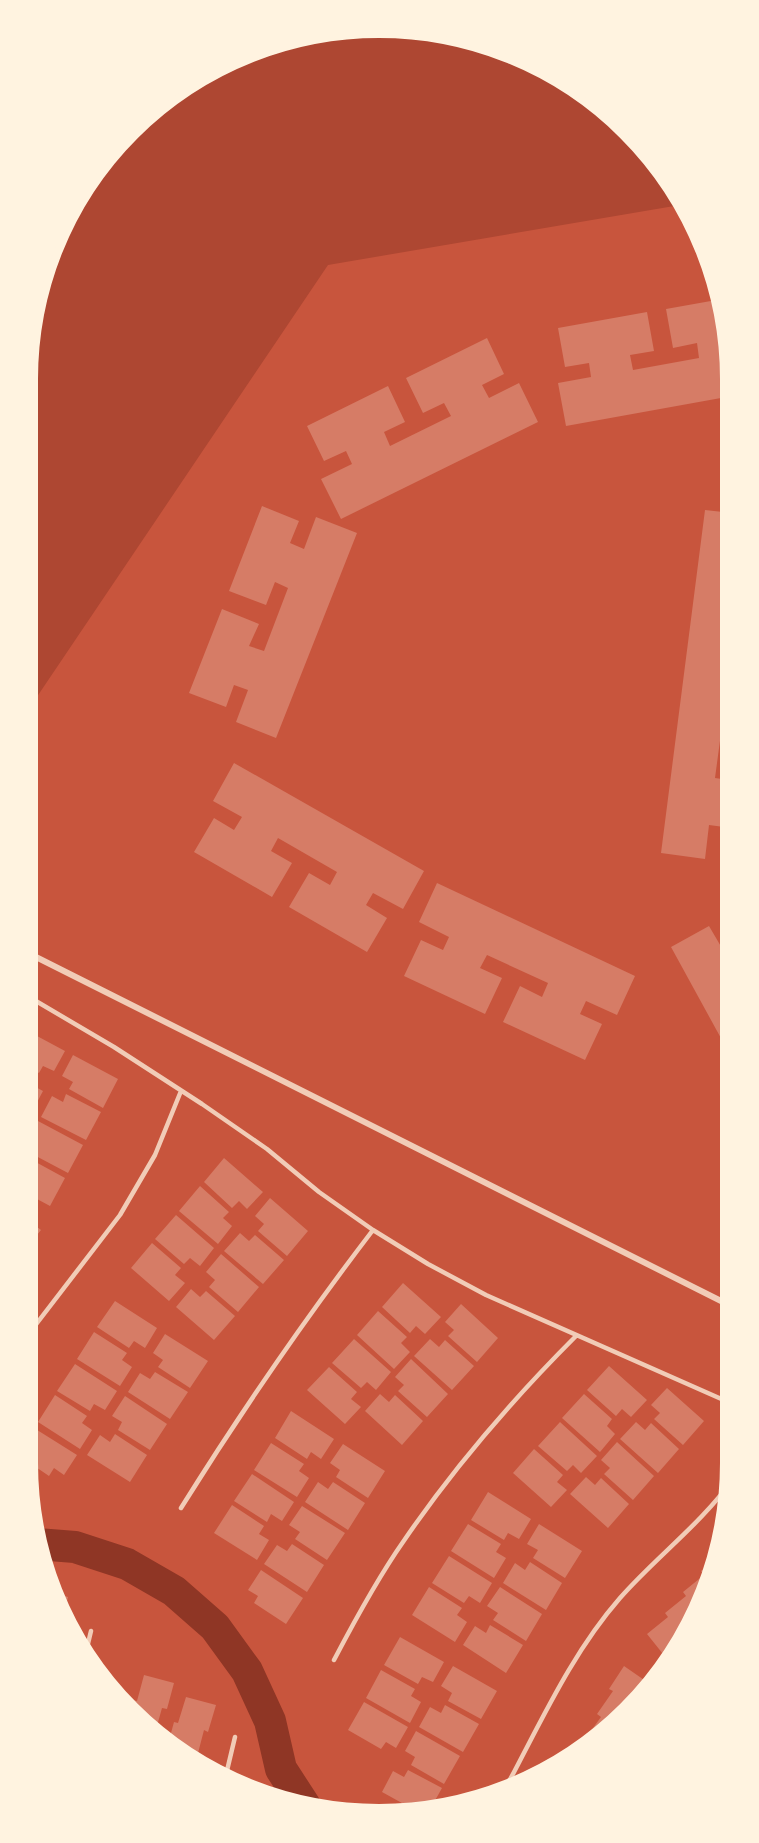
<svg xmlns="http://www.w3.org/2000/svg" width="759" height="1843" viewBox="0 0 759 1843" font-family="Rubik,sans-serif">
	<style>
		.green { fill: #ae4732 }
		.lines { fill: none; stroke-linecap: round; stroke-linejoin: round }
		.canal { stroke: #8f3625; stroke-width: 32 }
		.building { fill: #d67c66 }
		.service { stroke: #f1ccb7; stroke-width: 4.5 }
		.minor { stroke: #f1ccb7; stroke-width: 6 }
		.rim { fill: none; stroke: #fff3e0; stroke-width: 8 }
	</style>
	<rect width="100%" height="100%" fill="#c8553d"/>
	<path class="green" d="M356,25l137,18 84,41 70,61 39,59 -358,61 -304,451v-336l19,-114 69,-121 110,-84z"/>
	<g class="lines">
		<path class="canal" d="M37,1544l38,3 52,17 47,27 41,36 32,44 23,50 11,48 24,37"/>
	</g>
	<path class="building" d="M722,299l10,34v63l-166,30 -8,-43 33,-6 -2,-14 -24,4 -7,-39 89,-16 7,39 -24,4 3,15 66,-12 -2,-15 -24,5 -7,-39z
		M487,338l17,36 -22,11 7,13 30,-15 19,39 -197,97 -20,-40 31,-15 -6,-13 -22,10 -17,-35 81,-40 17,36 -21,10 6,14 61,-30 -7,-13 -21,10 -17,-35z
		M262,506l37,15 -9,22 14,6 12,-32 41,16 -81,205 -40,-16 12,-32 -14,-5 -8,22 -37,-14 33,-84 37,15 -10,22 15,5 24,-63 -13,-6 -9,23 -37,-14z
		M705,510l27,3 1,123 -4,27 4,1v48l-9,-1 -9,67 14,2 4,-19v92l-13,-2 4,-24 -15,-2 -4,34 -44,-6z
		M234,763l190,108 -21,38 -30,-16 -7,12 21,13 -20,34 -78,-45 20,-34 21,12 7,-13 -59,-34 -7,13 21,12 -20,34 -78,-45 20,-34 20,12 8,-13 -29,-16z
		M437,883l198,93 -18,39 -31,-14 -6,13 22,10 -17,36 -82,-38 17,-36 22,11 6,-14 -61,-28 -7,13 22,10 -17,36 -81,-38 17,-36 22,10 6,-13 -30,-15z
		M734,924v15l-7,-12z
		M709,926l17,29 8,-4v111l-63,-115z
		M24,1029l41,22 -11,20 -11,-5 -4,7 -15,-8z
		M73,1055l45,24 -15,29 -34,-19 4,-7 -11,-6z
		M24,1071l13,7 -5,7 11,6 -11,21 -8,-5z
		M66,1094l35,18 -15,28 -45,-23 11,-21 11,6z
		M24,1113l7,4 -7,12z
		M38,1121l45,24 -15,28 -34,-18 4,-8 -11,-5z
		M224,1158l39,34 -16,17 -8,-8 -7,7 -28,-26z
		M32,1160l33,18 -15,28 -26,-14v-26l3,2z
		M200,1186l29,26 -6,6 9,8 -14,18 -39,-33z
		M270,1198l38,33 -21,25 -29,-25 6,-7 -9,-8z
		M176,1215l38,33 -14,18 -10,-8 -6,6 -29,-25z
		M24,1217l17,13 -17,21z
		M240,1233l9,8 6,-6 29,25 -21,24 -39,-33z
		M152,1243l29,25 -6,7 10,8 -16,18 -38,-33z
		M221,1254l38,33 -21,25 -29,-25 6,-7 -9,-8z
		M403,1283l38,34 -16,17 -9,-8 -6,7 -28,-26z
		M191,1289l9,8 6,-6 29,25 -21,24 -38,-33z
		M115,1301l42,27 -12,20 -11,-7 -5,7 -32,-21z
		M461,1304l37,34 -21,24 -29,-26 6,-6 -9,-8z
		M378,1311l29,26 -6,6 9,9 -16,17 -37,-34z
		M94,1332l33,21 -5,7 10,7 -12,19 -43,-27z
		M165,1334l43,27 -18,27 -32,-21 5,-7 -10,-7z
		M354,1339l37,33 -15,18 -9,-8 -6,6 -29,-25z
		M430,1339l9,8 6,-7 29,26 -22,24 -38,-34z
		M411,1359l37,35 -21,23 -29,-26 6,-6 -9,-8z
		M75,1364l42,27 -12,19 -11,-6 -4,7 -33,-20z
		M609,1366l38,34 -16,17 -9,-8 -6,7 -29,-26z
		M329,1367l28,25 -6,7 10,8 -16,17 -38,-34z
		M155,1372l33,20 -18,27 -42,-27 12,-19 10,6z
		M667,1388l37,33 -21,24 -29,-26 6,-6 -9,-8z
		M380,1394l9,8 6,-7 28,26 -21,24 -37,-34z
		M584,1394l28,25 -5,7 8,8 -15,18 -38,-34z
		M55,1395l32,21 -5,7 10,7 -12,19 -42,-27z
		M125,1396l42,28 -17,26 -32,-20 4,-8 -10,-6z
		M291,1411l43,28 -13,20 -10,-7 -4,7 -32,-21z
		M560,1422l37,34 -16,17 -8,-8 -6,6 -29,-25z
		M636,1422l9,8 6,-7 28,26 -21,24 -38,-34z
		M34,1428l43,27 -13,20 -10,-7 -5,8 -25,-17v-16z
		M115,1434l32,21 -17,27 -43,-27 13,-20 10,7z
		M617,1442l37,34 -21,24 -29,-26 6,-6 -9,-8z
		M271,1443l33,21 -5,7 10,7 -12,19 -43,-27z
		M343,1444l42,27 -17,27 -32,-21 4,-7 -10,-7z
		M534,1449l29,26 -6,7 10,8 -16,17 -38,-34z
		M252,1474l42,28 -12,19 -11,-7 -4,8 -33,-21z
		M586,1477l9,8 6,-7 28,26 -21,24 -38,-34z
		M318,1482l10,7 5,-7 32,21 -17,27 -43,-28z
		M488,1492l43,27 -12,20 -11,-6 -4,7 -33,-20z
		M232,1505l32,21 -5,8 10,6 -12,20 -43,-27z
		M302,1506l43,27 -18,27 -32,-21 5,-7 -11,-7z
		M468,1524l33,20 -5,8 10,6 -12,20 -43,-27z
		M539,1524l43,27 -17,27 -32,-20 5,-8 -11,-6z
		M292,1544l32,21 -17,27 -43,-28 13,-19 10,6z
		M720,1555l-4,22 -38,73 -11,9 -20,-25 21,-17 -3,-4 21,-17 -3,-4 21,-17 -3,-4z
		M449,1556l43,27 -12,20 -11,-7 -5,7 -32,-20z
		M530,1562l32,21 -16,27 -43,-27 12,-20 10,7z
		M261,1570l42,28 -17,26 -32,-21 4,-7 -10,-6z
		M429,1587l33,21 -5,7 10,7 -12,20 -43,-27z
		M500,1587l42,27 -16,27 -33,-21 5,-7 -11,-7z
		M51,1592l17,5 -4,17z
		M490,1625l33,20 -17,28 -43,-28 12,-19 11,7z
		M400,1637l44,25 -11,20 -11,-5 -4,7 -34,-19z
		M453,1666l44,25 -16,28 -33,-18 4,-8 -11,-7z
		M624,1666l26,18 -12,18 -57,53 8,-13 -4,-3 16,-22 -4,-3 16,-23 -4,-2z
		M381,1670l34,19 -4,7 10,6 -11,21 -44,-25z
		M144,1675l30,8 -7,26 -5,-1 -7,25 -26,-21 3,-12 5,1z
		M186,1697l30,8 -8,27 -4,-2 -7,27 -4,-1 -2,6 -23,-18 6,-22 4,1z
		M364,1702l44,25 -12,21 -10,-6 -5,7 -33,-19z
		M445,1705l34,19 -16,28 -44,-25 11,-20 11,6z
		M416,1731l44,25 -16,28 -33,-19 4,-8 -10,-6z
		M408,1770l34,18 -14,25h-8l-38,-21 11,-21 11,6z"/>
	<g class="lines">
		<path class="service" d="M24,994l90,53 88,57 65,45 52,43 54,38 55,34 58,31 249,110
			M24,1340l96,-125 35,-60 26,-64
			M181,1508c60,-96 123,-188 192,-278
			M86,1652l5,-21
			M334,1660c21,-40 43,-81 69,-118 51,-75 109,-142 173,-206
			M225,1779l10,-42
			M505,1789c35,-65 66,-135 115,-191 36,-41 81,-74 113,-119"/>
		<path class="minor" d="M24,951l711,357"/>
	</g>
	<path d="M0 0H759V1843H0ZM379 34H379A345 345 0 0 1 724 379V1463A345 345 0 0 1 379 1808H379A345 345 0 0 1 34 1463V379A345 345 0 0 1 379 34Z" fill="#fff3e0" fill-rule="evenodd"/>
	<path class="rim" d="M379 34H379A345 345 0 0 1 724 379V1463A345 345 0 0 1 379 1808H379A345 345 0 0 1 34 1463V379A345 345 0 0 1 379 34Z"/>
</svg>
